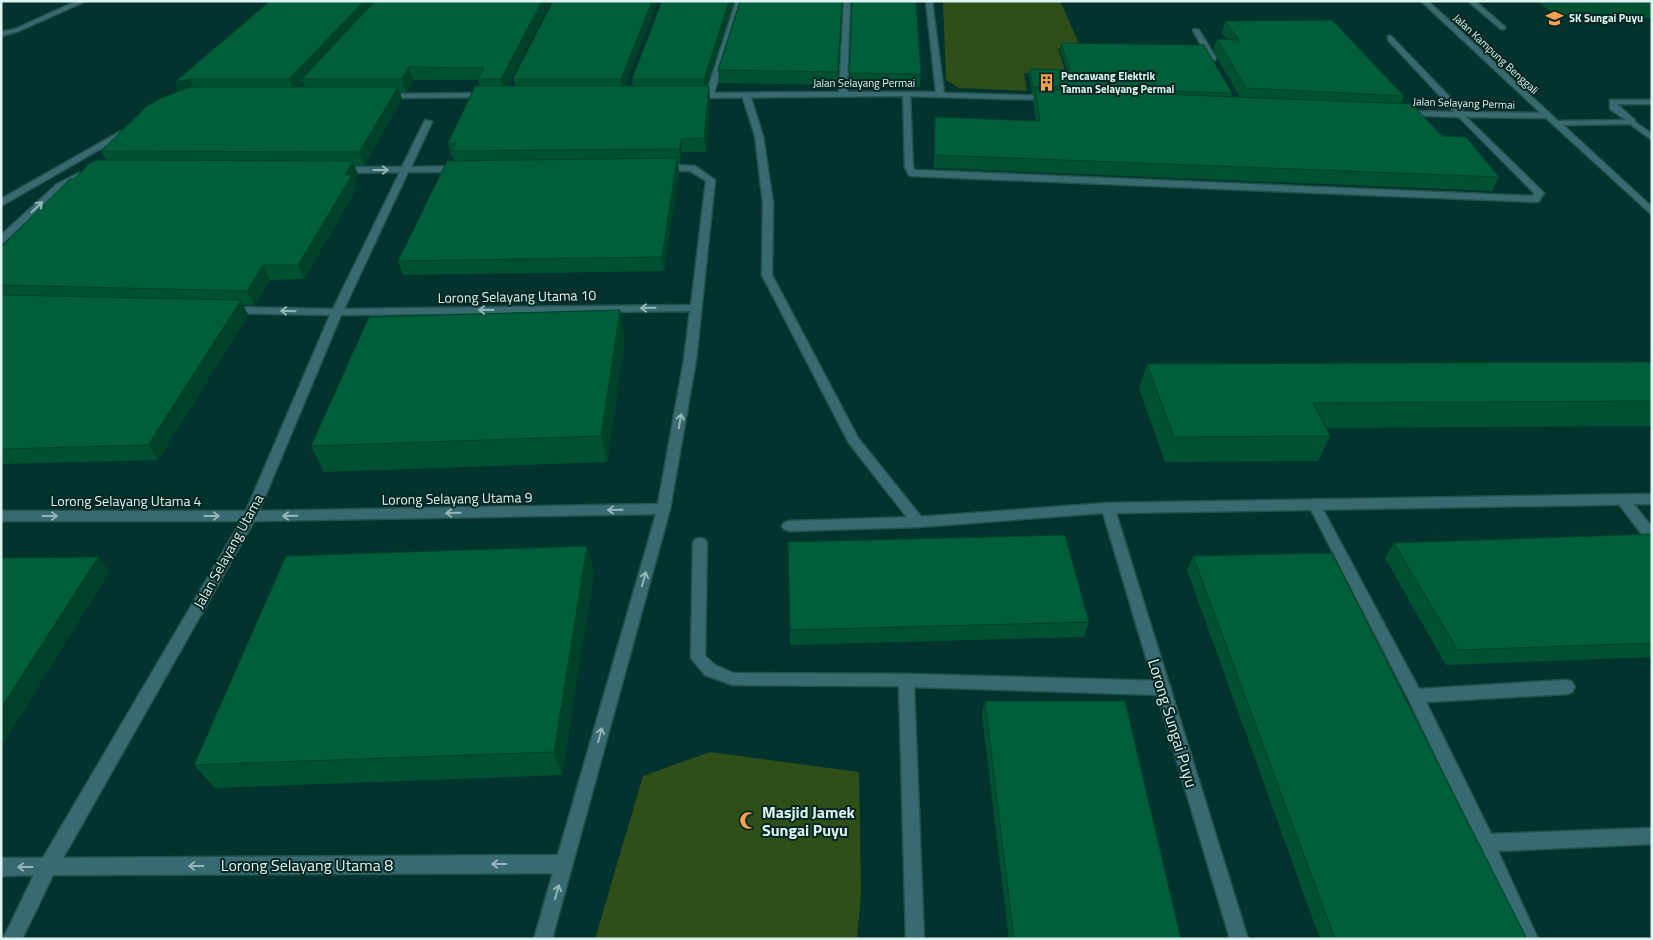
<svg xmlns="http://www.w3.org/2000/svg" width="1653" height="940" viewBox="0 0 1653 940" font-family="'Titillium Web',sans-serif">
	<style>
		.green { fill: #304e18 }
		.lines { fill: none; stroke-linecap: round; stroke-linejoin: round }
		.service-casing { stroke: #26524d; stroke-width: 3 }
		.minor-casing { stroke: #26524d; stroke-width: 3 }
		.service { fill: #386a72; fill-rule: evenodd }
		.minor { fill: #386a72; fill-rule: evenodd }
		.wall { fill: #005132; fill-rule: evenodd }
		.shaded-wall { fill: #004229 }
		.building { fill: #005e3a; stroke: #004229 }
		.oneway { stroke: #93b6b7 }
		.labels { text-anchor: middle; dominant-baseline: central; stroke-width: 4; stroke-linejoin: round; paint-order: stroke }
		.far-poi-label { font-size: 11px; font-weight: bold; fill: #def4f0; stroke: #052723; text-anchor: start }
		.far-street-label { font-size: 11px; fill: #def4f0; stroke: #052723 }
		.street-label { font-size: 14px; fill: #def4f0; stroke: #052723 }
		.near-street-label { font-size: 16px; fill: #def4f0; stroke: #052723 }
		.near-poi-label { font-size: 16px; font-weight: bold; fill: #def4f0; stroke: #052723; text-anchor: start }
	</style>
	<rect width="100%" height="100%" fill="#03332e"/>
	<path class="green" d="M943,1h117l21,47h-23l8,26 -42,-1 3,18 -68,-3 -13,-8z
		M710,752l149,20 2,121 -4,46h-262l48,-163z"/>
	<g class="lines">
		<defs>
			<path id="service" d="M1468,1h7l30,26v2h-4z
				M903,92l7,2 3,73 2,3 618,26 1,-3 -74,-75 -1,-2 4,-2 81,79 -5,8 -3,1 -624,-26 -3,-1 -4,-8z
				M743,93l7,2 13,41 10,67 -1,72 86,163 65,81 2,3 -2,3h-10l-64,-82 -87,-168 1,-72 -8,-67 -13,-41z
				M1610,100h42v4h-35l18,16v4h-3l-22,-15z
				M1623,495l5,2 24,30v15l-5,-1 -29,-38 -1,-3 1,-3z
				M1314,499l5,2 1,3 99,185 148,-9 5,2 3,5 -3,5 -5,2 -141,8 65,132 161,-6v16l-154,7 40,88h-18l-40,-90 -71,-149 -101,-196 1,-3z
				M700,538l5,1 2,4 -2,113 10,9 18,8 173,1 257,7 5,2 3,5 -3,5 -5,2 -249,-8 10,252h-18l-7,-253 -166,-1 -28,-10 -14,-17 2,-115 2,-4z"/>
			<path id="minor" d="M77,1h9l-67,30 -18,5v-4l14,-3z
				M736,1h6l-28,92 125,-1 5,-91h6l-3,91h89l-10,-91h6l12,92 105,3 4,2 -4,2 -143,-4 -215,2v-4h15z
				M1421,1h7l130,120 74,-1 20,14v6l-22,-16 -67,1 89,82v8l-106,-97 -79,-1 -4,1 -4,-1 -58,-2v-4h3l51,1 -67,-72v-4h3l73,76 77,1z
				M1194,29l5,1 17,28 -1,2 -7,-2 -15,-28z
				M487,93l4,2 -1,2 -106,1 -4,-2 4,-2z
				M425,120l7,2 -21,45 48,-1 4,3 -4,3h-51l-64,137 347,-4 15,-124 -16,-10 -29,-1 -4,-3 4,-3 34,2 20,14 -19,180 -26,149 -118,430h-18l19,-66 -500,2 -31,64h-19l31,-64 -33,1v-18h42l198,-337h-240v-10h245l84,-196 -101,-2 -5,-3 5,-3 104,2 67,-137 -59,1 -4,-3 4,-3h61zM690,311l-6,49 -26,144 -399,7 82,-196zM656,514l-98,341 -495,3 191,-337z
				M121,131l7,2 -127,73v-7z
				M79,173l4,3 -1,2 -19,10 -59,54 -3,1v-8l56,-51z
				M1652,494v10l-536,9 132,426h-18l-127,-426 -185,14 -129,4 -5,-2 -2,-3 2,-3 5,-2 129,-4 190,-14z"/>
		</defs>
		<use href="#service" class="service-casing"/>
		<use href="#minor" class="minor-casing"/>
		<use href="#service" class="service"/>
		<use href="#minor" class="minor"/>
	</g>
	<path class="wall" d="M551,1l-44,85h8l-2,-7 145,-78 -33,85h8l-1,-7 30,-78h72l-27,85 3,12 -4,54h-24l-2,11h-2l1,9 -15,99 -261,4 -5,-14 57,-100 -2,-4h-1l-4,-14 32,-57 -2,-6h-65l-7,12h-7l3,7 -38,66h-10l4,10 -4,6 3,7 -53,91 -34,1 -16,25h-11l5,10 -90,145 -157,4v-217l73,-68 32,-19 -5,-9 78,-60 -4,-9zM303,82l2,5h-6z
		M842,1l-4,84 -119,-2 -1,-13z
		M852,1l69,73 -1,13 -71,-1z
		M1537,1h115v17l-94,-1z
		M1225,21l179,75 -4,8 99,73 -7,14 -558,-23v-38l1,-13 101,4 -3,-19 1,-8h-2l-3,-19 1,-6 37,1 -7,-21 1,-6 171,50 -1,4h9l-27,-46 4,-12h10l-5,-6z
		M625,335l-18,127 -283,10 -13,-26z
		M1652,362v64l-326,2 4,8 -12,25 -153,1 -26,-73 8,-25z
		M1652,536v121l-206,8 -61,-107 9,-15z
		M587,546l7,25 -32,204 -347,13 -21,-23z
		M1193,556l334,383h-207l-133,-369z
		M1089,622l-5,15 -294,8v-15z
		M985,701l196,238h-172l-27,-224z"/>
	<path class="shaded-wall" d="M364,1h14l-76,78 1,3 -9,10 -5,-13z
		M542,1h9l-47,91 -3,-13z
		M652,1h6l-35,91 -2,-13z
		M729,1h5l-29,91 -1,-13z
		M842,1l-4,84v-13z
		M409,67l4,13 -7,12 -4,-13z
		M190,79l6,13 -15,3 -6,-13z
		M709,86l1,12 -4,54 -2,-14z
		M398,87l4,12 -38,66 -5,-13z
		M681,139l1,13 -2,11 -1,-14z
		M677,158l2,14 -15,99 -2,-14z
		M353,161l5,14 -4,6 3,7 -53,91 -6,-14 47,-90z
		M263,265l7,15 -16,25 -7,-14z
		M241,300l7,15 -90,145 -10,-15z
		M620,310l5,25 -18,127 -6,-26z
		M587,546l7,25 -32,204 -8,-23z
		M98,557l12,14 -109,176v-39z"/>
	<path class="building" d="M270,1h94l-75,78h-99l-15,3z
		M375,1h167l-41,78h-23l6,-11 -75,-1 -7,12h-100z
		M553,1h99l-31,78h-108z
		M662,1h67l-25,78h-72z
		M740,1h102l-4,71 -120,-2z
		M852,1h64l5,73 -72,-1z
		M1601,1h51v1z
		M1332,20l72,76 -158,-8 -29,-49 22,1 -14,-19z
		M1061,43l143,2 28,48 -199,-6 -3,-18 40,1z
		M475,86h234l-5,52 -23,1 -2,10 -227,2 4,-8h-8z
		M190,87h208l-39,65 -258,-1 46,-45 12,-7z
		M1035,89l377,15 30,32 24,1 33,40 -564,-22v-38l105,4z
		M677,158l-15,99 -264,4 49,-100z
		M98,160l255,1 -8,14h7l-54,90h-35l-16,26 -246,-6v-38l69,-68h4l16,-16z
		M1,295l240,5 -93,145 -147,4z
		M620,310l-19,126 -290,10 58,-129z
		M1652,362v39l-339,2 17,33 -156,1 -27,-73z
		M1650,534l2,2v107l-194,7 -64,-107z
		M1065,535l24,87 -299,8 -2,-88z
		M587,546l-33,206 -360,13 92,-209z
		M1332,553l195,386h-192l-142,-383z
		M98,557l-97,151v-150z
		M985,701h140l56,238h-167z"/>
	<defs><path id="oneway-shaft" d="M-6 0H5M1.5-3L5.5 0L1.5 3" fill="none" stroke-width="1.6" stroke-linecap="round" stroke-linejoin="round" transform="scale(1.25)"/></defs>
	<g class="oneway">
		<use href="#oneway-shaft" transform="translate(381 170)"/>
		<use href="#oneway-shaft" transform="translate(37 207) rotate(-43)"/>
		<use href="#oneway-shaft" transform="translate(648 308) rotate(179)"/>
		<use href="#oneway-shaft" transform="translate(486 310) rotate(179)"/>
		<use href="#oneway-shaft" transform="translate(288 311) rotate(-178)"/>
		<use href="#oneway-shaft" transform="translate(680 421) rotate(-80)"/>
		<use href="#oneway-shaft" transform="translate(615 510) rotate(179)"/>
		<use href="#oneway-shaft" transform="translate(453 513) rotate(179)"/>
		<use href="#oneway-shaft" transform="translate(50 516)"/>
		<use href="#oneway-shaft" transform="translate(212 516)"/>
		<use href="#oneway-shaft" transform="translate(290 516) rotate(179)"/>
		<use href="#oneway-shaft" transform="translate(644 579) rotate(-74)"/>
		<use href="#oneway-shaft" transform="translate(600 735) rotate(-75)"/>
		<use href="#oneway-shaft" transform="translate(499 864) rotate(180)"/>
		<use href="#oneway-shaft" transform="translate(196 866) rotate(180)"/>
		<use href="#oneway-shaft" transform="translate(25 867) rotate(180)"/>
		<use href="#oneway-shaft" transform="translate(557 892) rotate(-74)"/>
	</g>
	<defs>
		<symbol id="school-bare" viewBox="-9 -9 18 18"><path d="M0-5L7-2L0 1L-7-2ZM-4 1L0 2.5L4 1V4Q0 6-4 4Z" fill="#fb9e50" stroke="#052723" stroke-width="2.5" paint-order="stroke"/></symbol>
		<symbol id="building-bare" viewBox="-9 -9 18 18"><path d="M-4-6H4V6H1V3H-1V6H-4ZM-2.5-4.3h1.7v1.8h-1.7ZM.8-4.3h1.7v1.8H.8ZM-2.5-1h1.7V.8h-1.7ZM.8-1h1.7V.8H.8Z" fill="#fb9e50" stroke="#052723" stroke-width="2.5" paint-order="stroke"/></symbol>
		<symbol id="mosque-bare" viewBox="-9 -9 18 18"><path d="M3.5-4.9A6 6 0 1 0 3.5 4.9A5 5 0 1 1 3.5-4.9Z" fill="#fb9e50" stroke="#052723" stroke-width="2.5" paint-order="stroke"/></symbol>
	</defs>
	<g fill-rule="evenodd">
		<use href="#school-bare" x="1542" y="6" width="25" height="25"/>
		<use href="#building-bare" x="1034" y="70" width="25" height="25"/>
		<use href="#mosque-bare" x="736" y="808" width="25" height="25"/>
	</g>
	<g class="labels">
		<g class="far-poi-label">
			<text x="1569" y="18">SK Sungai Puyu</text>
			<text x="1061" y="76">Pencawang Elektrik<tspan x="1061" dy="13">Taman Selayang Permai</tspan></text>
		</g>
		<g class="far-street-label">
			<text transform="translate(1496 54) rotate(43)">Jalan Kampung Benggali</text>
			<text x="864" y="83">Jalan Selayang Permai</text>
			<text transform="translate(1464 103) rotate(2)">Jalan Selayang Permai</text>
		</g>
		<g class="street-label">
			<text transform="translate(517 296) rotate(-1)">Lorong Selayang Utama 10</text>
			<text transform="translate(457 498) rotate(-1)">Lorong Selayang Utama 9</text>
			<text x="126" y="500">Lorong Selayang Utama 4</text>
			<text transform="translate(228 551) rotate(-61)">Jalan Selayang Utama</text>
		</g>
		<g class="near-street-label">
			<text transform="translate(1173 723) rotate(73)">Lorong Sungai Puyu</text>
			<text x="307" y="865">Lorong Selayang Utama 8</text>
		</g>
		<g class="near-poi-label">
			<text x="762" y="812">Masjid Jamek<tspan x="762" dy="18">Sungai Puyu</tspan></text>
		</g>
	</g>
	<rect width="1653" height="940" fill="none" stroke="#def4f0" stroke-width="5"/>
</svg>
